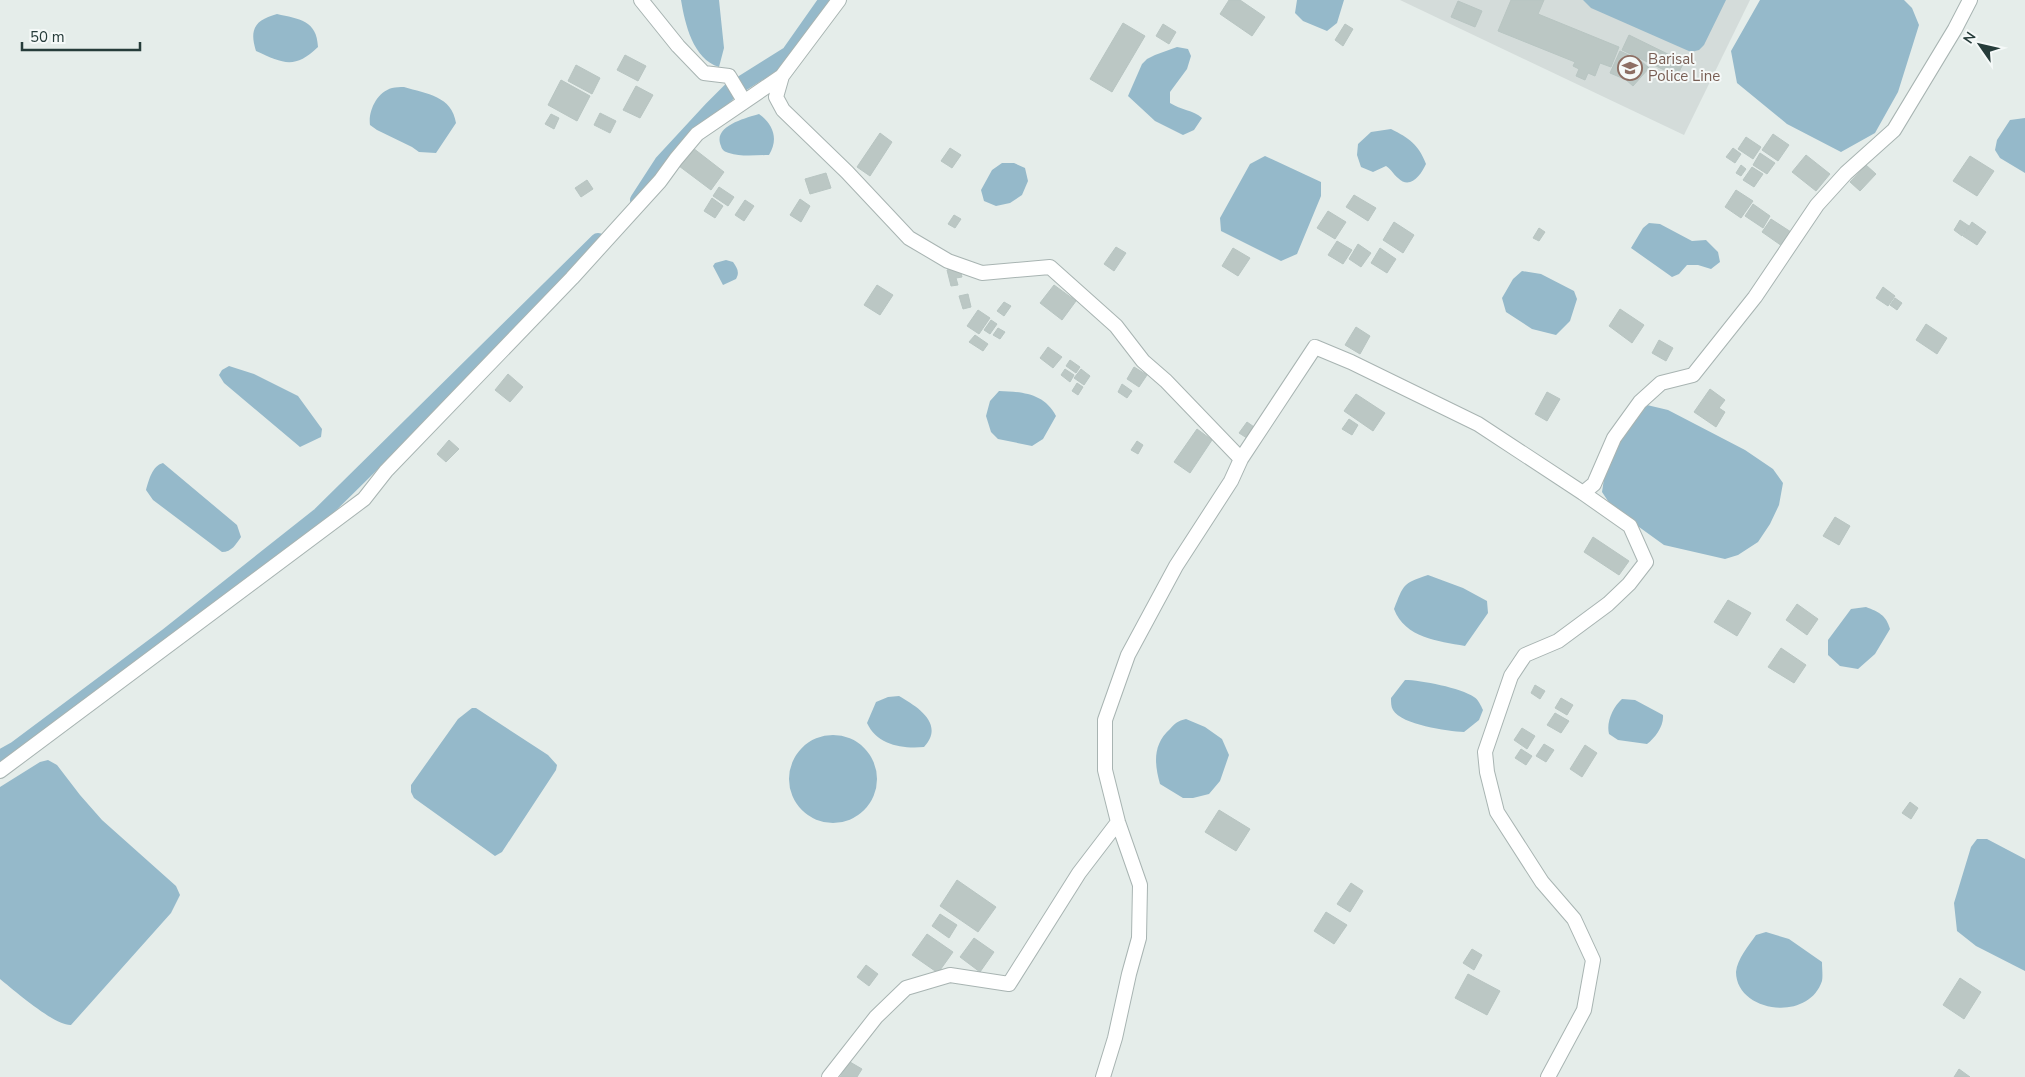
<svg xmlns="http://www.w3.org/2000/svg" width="2025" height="1077" viewBox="0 0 2025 1077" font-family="'Nunito Sans',sans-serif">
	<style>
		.built { fill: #d4dcda }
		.water { fill: #95b9ca }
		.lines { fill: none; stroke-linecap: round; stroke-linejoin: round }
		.canal { stroke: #95b9ca; stroke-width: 16 }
		.building { fill: #bbc7c4; stroke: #b8c5c2 }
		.street-casing { stroke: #a8b4b2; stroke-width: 16 }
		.street { stroke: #fff; stroke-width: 14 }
		.labels { text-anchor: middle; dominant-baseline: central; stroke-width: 4; stroke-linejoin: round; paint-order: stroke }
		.education-label { font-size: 15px; fill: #785e54; stroke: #f5f9f8; text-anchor: start }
	</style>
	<rect width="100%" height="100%" fill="#e5edea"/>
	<path class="built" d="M1400,0h350l-66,135z"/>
	<path class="water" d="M681,0h38l5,48 -5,19c-26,-8 -34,-43 -38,-67z
		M1297,0h47l-7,23 -10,8 -24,-10 -8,-8z
		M1583,0h143l-22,45 -5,5 -8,2 -100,-44z
		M1760,0h144l8,8 7,17 -21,67 -23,41 -34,19 -54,-28 -50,-41 -6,-32z
		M277,14c22,5 40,6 41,33 -23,22 -34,17 -62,4 -7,-22 -1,-31 21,-37z
		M1177,47l11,2 3,7 -4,13 -17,23v11c11,7 23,7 32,15l-8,12 -11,5 -28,-14 -27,-25 14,-32 5,-5 8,-4z
		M404,87c23,7 48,9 52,36l-20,30 -17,-1 -7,-5 -35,-17 -7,-5c-2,-14 7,-33 22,-37 4,-1 8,-1 12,-1z
		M759,114c14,10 20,25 10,41 -13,0 -28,2 -40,-2 -4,-1 -7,-3 -8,-7 -9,-20 25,-28 38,-32z
		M2025,118v55l-25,-15 -5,-8 2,-10 13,-20z
		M1391,129c18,9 28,16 35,35 -5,11 -16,26 -28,14 -5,-4 -6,-8 -12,-12l-13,6 -12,-5 -4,-12 1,-11 13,-12z
		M1265,156l56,26v14l-24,58 -16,7 -60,-30 -1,-13 30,-54z
		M1002,163h12l11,5 3,13 -6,14 -12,8 -14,3 -12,-5 -3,-11 11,-20z
		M1649,223l11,1 32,17 14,-1 12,12 2,10 -9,7 -13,-4h-11l-8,9 -7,3 -41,-29 12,-20z
		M726,260l7,2c4,6 7,10 3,17l-13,6 -10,-19 2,-3z
		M1522,271l19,3 33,17 3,8 -7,22 -14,14 -24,-6 -26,-17 -4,-14 11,-19z
		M229,366l25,8 44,22 24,33 -1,8 -21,10 -76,-64 -5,-8 3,-5z
		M999,391c23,1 45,2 57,25l-13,23 -11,7 -34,-7 -7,-7 -5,-16 4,-15z
		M1647,405l21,5 77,40 28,19 10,14 -4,22 -9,19 -12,18 -20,13 -13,4 -61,-14 -43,-31 -11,-10 -8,-12 2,-13 17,-45 17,-21z
		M163,463l74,62 4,12c-5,7 -9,15 -19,15l-69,-52 -7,-10c3,-10 6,-24 17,-27z
		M1428,575l35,13 24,13 1,12 -23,33c-27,-5 -60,-8 -71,-37 10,-25 8,-25 34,-34z
		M1866,607c13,5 20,8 24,22l-15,25 -17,15 -18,-3 -12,-11v-15l23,-31z
		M1405,680c16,0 56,8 69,17 4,2 7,9 9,13l-4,10 -15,12c-17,-1 -62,-7 -71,-22 -2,-3 -2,-8 -2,-12z
		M899,696c19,11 46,28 25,51 -22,2 -47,-2 -57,-24l9,-21 12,-5z
		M1622,699l13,1 28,15c1,11 -8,23 -16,29l-29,-4 -9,-6c-3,-12 4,-27 13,-35z
		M472,708h4l72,47 9,10 -1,5 -54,82 -7,4 -81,-58 -3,-6v-7l47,-66z
		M1186,719l19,8 17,12 7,16 -9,26 -11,13 -16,4h-10l-23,-14c-6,-21 -7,-40 10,-55 5,-6 8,-8 16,-10z
		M789 779a44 44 0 1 1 88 0a44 44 0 1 1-88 0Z
		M48,760l9,5 23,30 22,25 74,66 4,9 -9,18 -100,112c-16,1 -56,-34 -71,-46v-192l40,-25z
		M1977,839h10l38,20v112l-49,-25 -19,-15 -3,-28 17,-56z
		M1766,932l23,7 33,23c0,6 1,14 0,19 -14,42 -86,31 -86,-9 1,-13 13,-27 20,-37z"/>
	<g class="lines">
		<path class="canal" d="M638,200l24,-37 49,-53 19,-19 59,-37 38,-54
			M0,758l16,-9 150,-112 154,-122 278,-274"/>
	</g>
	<path class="building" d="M1229,0h11l25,17 -13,19 -32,-22z
		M1511,0h33l-6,14 81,33 -8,20 -11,-4 -5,13 -7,-3 -3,7 -9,-4 3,-7 -6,-3 2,-4 -77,-31z
		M1458,1l24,10 -7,16 -24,-10z
		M1123,23l22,13 -33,56 -22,-13z
		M1163,24l13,8 -7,12 -13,-8z
		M1345,24l8,5 -10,17 -8,-6z
		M1629,35l55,27 -7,14 -55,-26z
		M1620,51l11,5 -9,22 -12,-5z
		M625,55l21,11 -8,15 -21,-11z
		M1641,61l8,7 -16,18 -8,-7z
		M576,65l24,13 -8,16 -24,-13z
		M561,80l29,16 -13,25 -29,-16z
		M636,86l17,9 -13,23 -17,-8z
		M600,113l16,8 -6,12 -16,-8z
		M551,114l8,4 -5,11 -9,-5z
		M880,133l12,9 -22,34 -13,-9z
		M1773,134l16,11 -11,16 -16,-11z
		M1746,137l15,10 -8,12 -15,-10z
		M693,148l31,24 -13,18 -32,-24z
		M950,148l11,7 -9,13 -11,-7z
		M1733,148l8,6 -6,9 -9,-6z
		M1760,153l15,10 -8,11 -14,-9z
		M1806,155l24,19 -14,17 -24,-19z
		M1970,156l24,15 -17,25 -24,-15z
		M1741,165l5,4 -5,7 -5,-3z
		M1866,165l10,9 -16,17 -10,-9z
		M1752,167l11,7 -9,13 -11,-7z
		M826,173l5,15 -21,6 -5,-15z
		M587,180l6,9 -12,8 -6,-9z
		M719,187l15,10 -6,9 -15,-10z
		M1736,190l17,11 -12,17 -16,-11z
		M1354,195l22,13 -8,13 -22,-14z
		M712,198l11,8 -8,12 -11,-7z
		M800,199l10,7 -9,16 -11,-7z
		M745,200l9,6 -10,15 -9,-6z
		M1753,204l17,12 -7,12 -18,-12z
		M1328,211l18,11 -11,17 -18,-11z
		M954,215l7,4 -6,9 -7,-4z
		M1771,219l20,13 -9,14 -20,-14z
		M1960,220l9,6 -7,10 -8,-6z
		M1394,222l20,13 -11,18 -20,-13z
		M1972,222l14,10 -9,13 -14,-9z
		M1539,228l6,4 -6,9 -6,-3z
		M1337,241l15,9 -9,14 -15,-9z
		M1358,244l13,9 -10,14 -12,-8z
		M1116,247l10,6 -12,18 -10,-7z
		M1233,248l17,10 -12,18 -16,-10z
		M1380,248l16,11 -9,14 -16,-10z
		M959,266l3,11 -6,1 2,7 -7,1 -4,-16z
		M877,285l16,10 -13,20 -16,-10z
		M1054,285l22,16 -14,19 -22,-17z
		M1883,287l12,9 -7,10 -12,-8z
		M968,294l3,13 -8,2 -4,-13z
		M1895,298l7,5 -5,7 -7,-5z
		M1004,302l7,4 -7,10 -7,-5z
		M1620,309l24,16 -12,18 -23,-17z
		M978,310l12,8 -11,16 -12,-8z
		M991,320l6,4 -7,10 -6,-4z
		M1926,324l21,14 -10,16 -21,-14z
		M1356,327l14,9 -10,18 -15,-9z
		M998,328l7,4 -5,7 -7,-4z
		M975,335l13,9 -5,7 -14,-9z
		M1659,340l14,8 -7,13 -14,-8z
		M1048,347l14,10 -9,11 -13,-10z
		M1070,360l10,7 -4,6 -10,-7z
		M1134,367l13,8 -8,12 -12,-8z
		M1065,369l9,6 -4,7 -9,-7z
		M1081,369l9,7 -6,9 -10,-7z
		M508,374l15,13 -13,15 -15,-12z
		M1077,383l6,4 -5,8 -6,-4z
		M1122,384l10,7 -5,7 -9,-6z
		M1710,389l15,11 -6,8 6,4 -9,15 -22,-15z
		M1547,392l13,7 -13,22 -12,-7z
		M1356,394l29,19 -12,18 -29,-20z
		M1349,419l9,6 -6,10 -10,-6z
		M1247,422l10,7 -7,11 -11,-7z
		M1197,429l15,11 -22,33 -16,-11z
		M449,440l10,9 -13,13 -9,-8z
		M1137,441l6,4 -5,9 -7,-4z
		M1835,517l15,9 -11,19 -16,-9z
		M1593,537l36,24 -10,14 -35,-23z
		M1728,600l23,13 -14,23 -23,-14z
		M1797,604l21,15 -11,16 -21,-15z
		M1781,648l25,17 -12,18 -26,-16z
		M1535,685l10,6 -5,8 -9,-6z
		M1561,698l12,7 -6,10 -12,-7z
		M1555,713l14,8 -8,12 -14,-8z
		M1522,728l13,8 -8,13 -13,-9z
		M1544,744l10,6 -8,12 -10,-6z
		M1585,745l12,8 -15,24 -12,-8z
		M1521,749l11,7 -6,9 -11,-7z
		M1910,802l8,6 -7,11 -9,-6z
		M1219,810l31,19 -14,22 -31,-19z
		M957,880l39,27 -18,25 -38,-26z
		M1351,883l12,8 -13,21 -13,-8z
		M1326,912l21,13 -13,19 -20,-13z
		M940,914l17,11 -8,13 -17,-12z
		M927,934l26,18 -15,21 -26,-18z
		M974,938l20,14 -14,20 -20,-15z
		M1472,949l10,6 -8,15 -11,-7z
		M866,965l12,9 -9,12 -12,-9z
		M1468,974l32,17 -13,24 -32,-17z
		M1960,978l21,14 -17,27 -21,-14z
		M850,1062l12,7 -5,8h-17z
		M1959,1069l11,8h-16z"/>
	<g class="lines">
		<defs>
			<path id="street" d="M641,0l37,46 26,27 25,3 15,25
				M782,76l-6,21 7,13 64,62 62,66 39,23 34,12 68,-6 66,59 27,35 23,20 75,78 -10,22 -55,85 -48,89 -23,65v50l13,52 22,63 -1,53 -10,36 -14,64 -12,39
				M1241,459l74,-112 36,15 127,62 105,69 11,-9 20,-46 26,-36 21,-19 32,-8 62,-78 62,-92 29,-32 48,-43 61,-101 15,-29
				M0,771l364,-272 22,-28 186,-193 88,-97 16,-22 21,-25 85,-58 57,-76
				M829,1077l47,-60 30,-29 44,-13 59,9 70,-111 39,-51
				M1548,1077l36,-67 9,-50 -19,-41 -32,-37 -45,-70 -10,-40 -2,-20 26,-76 14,-21 33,-14 50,-37 21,-20 17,-22 -16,-36 -47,-33"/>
		</defs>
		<use href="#street" class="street-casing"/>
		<use href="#street" class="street"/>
	</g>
	<defs>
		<symbol id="school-ring" viewBox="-11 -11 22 22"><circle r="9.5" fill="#f5f9f8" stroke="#8d6e63" stroke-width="1.5"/><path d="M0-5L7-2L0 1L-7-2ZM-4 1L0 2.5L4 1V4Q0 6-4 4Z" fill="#8d6e63"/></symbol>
	</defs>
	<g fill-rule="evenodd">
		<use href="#school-ring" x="1616" y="54" width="28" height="28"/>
	</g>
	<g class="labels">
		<g class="education-label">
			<text x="1648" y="59">Barisal<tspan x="1648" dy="17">Police Line</tspan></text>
		</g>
	</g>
	<g transform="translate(1980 45) rotate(304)" stroke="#f5f9f8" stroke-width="4" paint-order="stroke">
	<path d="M0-4L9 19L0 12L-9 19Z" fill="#263c3a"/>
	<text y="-8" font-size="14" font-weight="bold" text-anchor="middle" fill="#263c3a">N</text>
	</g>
	<path d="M22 42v8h118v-8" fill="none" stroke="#263c3a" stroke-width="2.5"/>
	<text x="30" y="42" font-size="15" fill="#263c3a" stroke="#f5f9f8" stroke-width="4" paint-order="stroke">50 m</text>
</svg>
